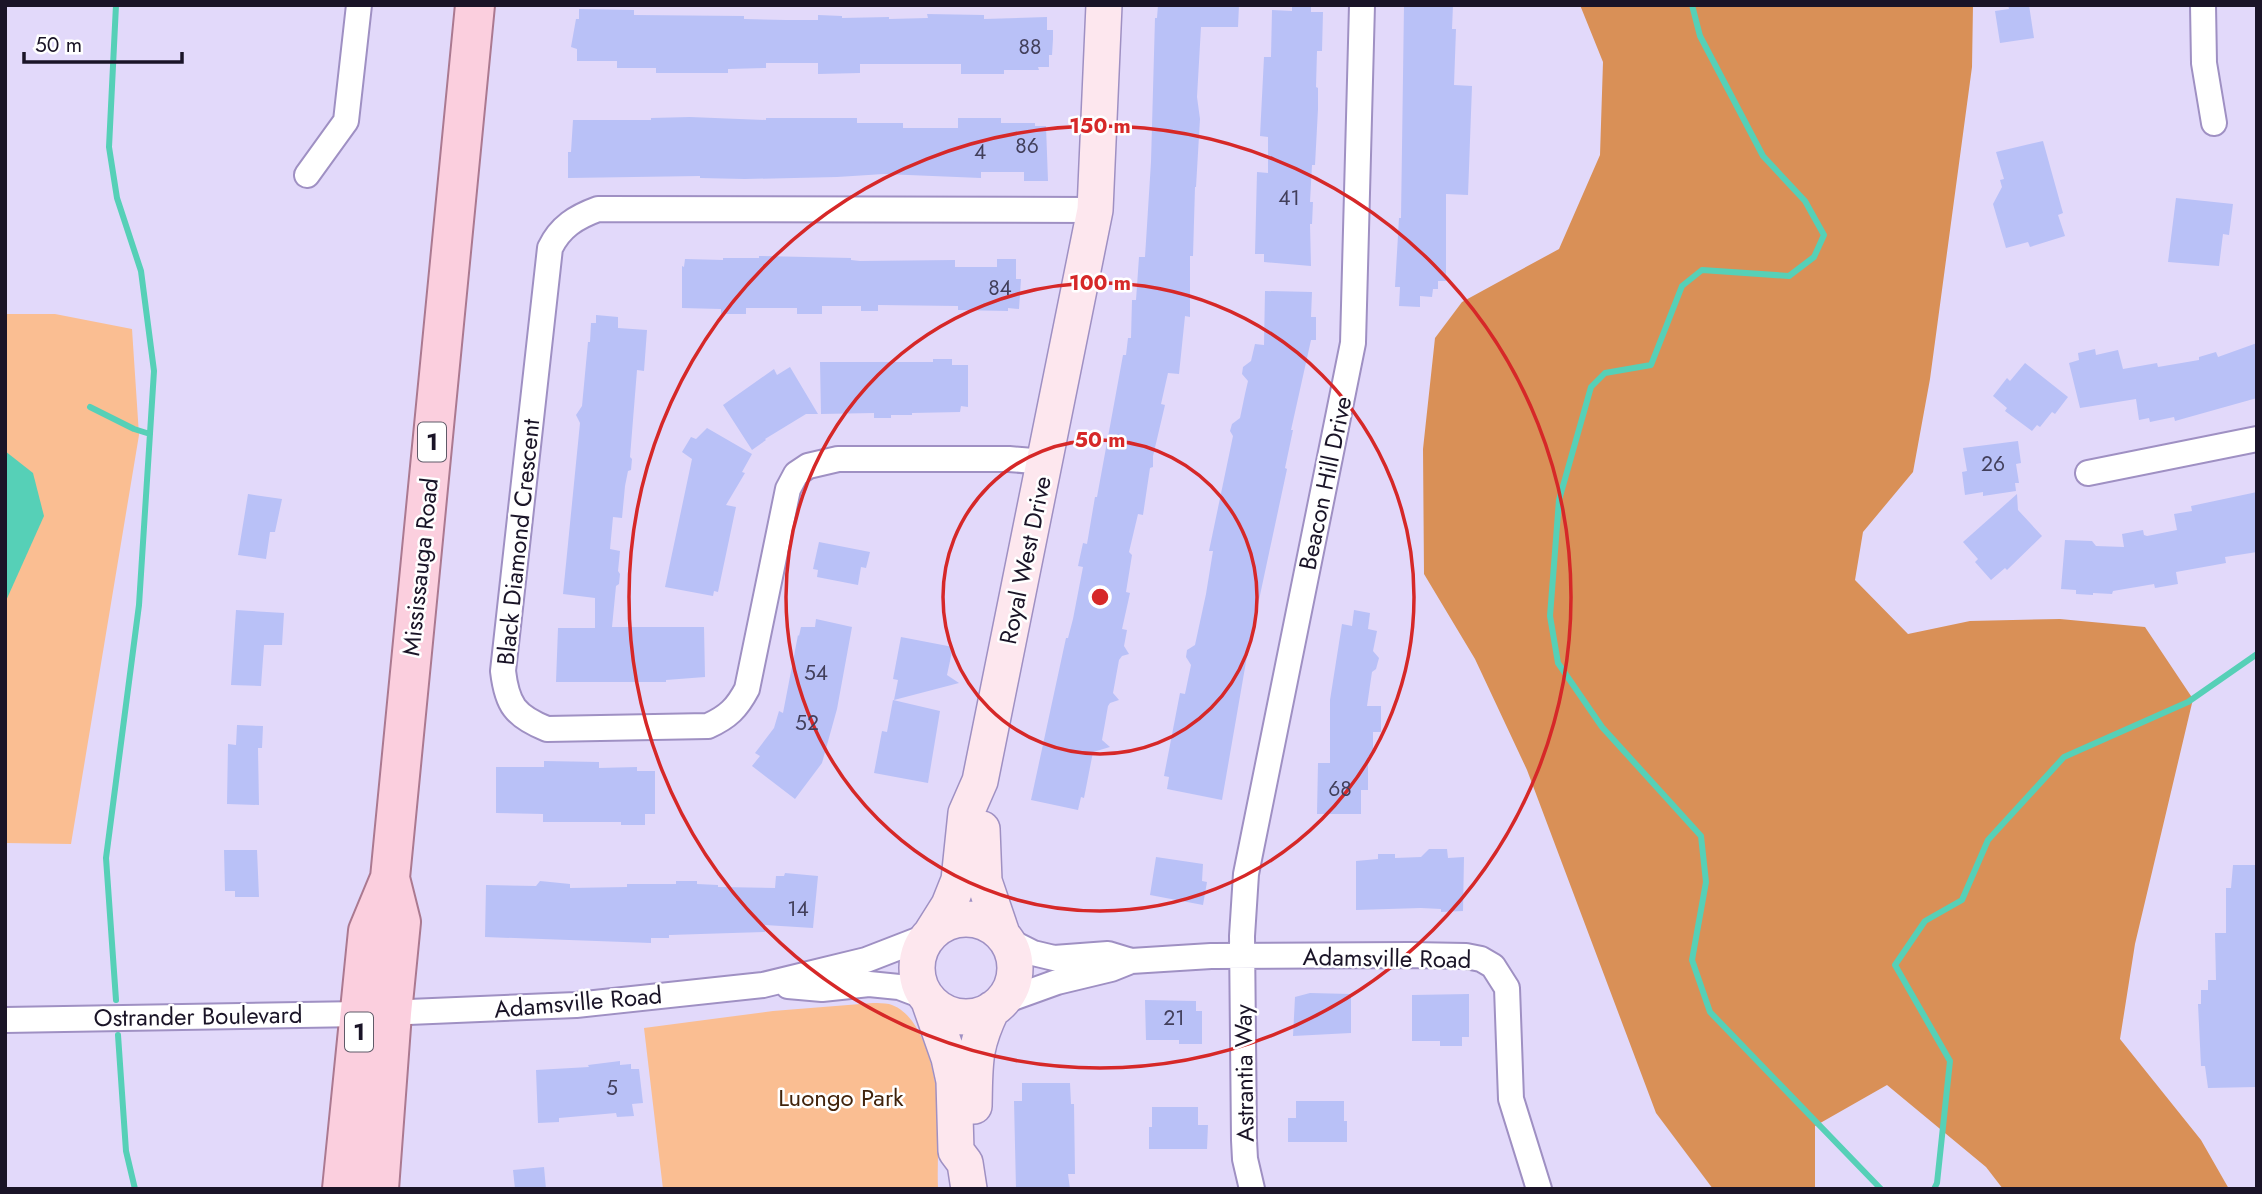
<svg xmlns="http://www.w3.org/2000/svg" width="2262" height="1194" viewBox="0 0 2262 1194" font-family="Jost,sans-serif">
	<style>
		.green { fill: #fabe92 }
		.forest { fill: #d99057 }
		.water { fill: #56d0b7 }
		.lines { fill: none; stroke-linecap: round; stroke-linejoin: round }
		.stream { stroke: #56d0b7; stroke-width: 6 }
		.building { fill: #b9c1f7 }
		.street-casing { stroke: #9f90c3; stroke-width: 28 }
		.secondary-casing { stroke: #9f90c3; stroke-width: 38 }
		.primary-casing { stroke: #ab7990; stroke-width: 42 }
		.street { stroke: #fff; stroke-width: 24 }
		.secondary { stroke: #fde7ee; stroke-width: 35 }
		.primary { stroke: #fbcfde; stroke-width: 38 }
		.ring { fill: none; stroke: #d62828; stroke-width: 3.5 }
		.labels { text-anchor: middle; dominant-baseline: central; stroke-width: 5; stroke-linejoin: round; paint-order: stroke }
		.number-label { font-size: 21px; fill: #423f5b }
		.shield { fill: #fff; stroke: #5f5a68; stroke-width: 2 }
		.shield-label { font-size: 23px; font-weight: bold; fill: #1a1427 }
		.street-label { font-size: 24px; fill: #1a1427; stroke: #fff }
		.park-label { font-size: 24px; fill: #41230b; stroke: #fff }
		.centre { fill: #d62828; stroke: #fff; stroke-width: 3.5 }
		.ring-label { font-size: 21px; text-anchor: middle; font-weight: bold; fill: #d62828; stroke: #fff; stroke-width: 5; stroke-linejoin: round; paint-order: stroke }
	</style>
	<rect width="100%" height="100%" fill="#e2d9fa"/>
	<path class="green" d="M5,314h50l77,15 7,106 -68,409 -66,-1z
		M873,1003c5,0 11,0 16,1 37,10 49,81 50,114 0,23 -2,47 -1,71h-275l-19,-161 129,-17z"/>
	<path class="forest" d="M1580,5h393l-1,62 -42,312 -17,93 -50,60 -8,48 53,54 62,-13 90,-2 85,8 48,72 -58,245 -15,95 81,101 28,49h-226l-17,-22 -99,-82 -72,41v63h-102l-57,-76 -129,-343 -52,-111 -51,-85 -1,-125 12,-111 27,-36 97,-53 41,-94 3,-93z"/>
	<path class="water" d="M5,451l28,22 11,43 -39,87z"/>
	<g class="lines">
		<path class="stream" d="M1692,5l8,31 63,120 42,45 19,34 -10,22 -25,19 -87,-6 -20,16 -31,79 -46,8 -14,14 -32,113 -9,116 8,47 44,64 99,109 5,46 -14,78 18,52 171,177
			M90,407l44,22 16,5
			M116,1000l-10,-142 33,-253 15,-234 -13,-100 -24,-73 -8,-51 7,-142
			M118,1035l8,116 9,38
			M1934,1189l3,-6 13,-122 -55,-96 30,-44 37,-21 26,-60 76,-83 124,-55 69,-48"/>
	</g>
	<path class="building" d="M1158,5h81l-1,22h-37l-4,70 3,22 -4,68h-1l-2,69h-3v61l-5,-1 -6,58 -11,-1 -7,31 4,1 -12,51v11l-3,1 -7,47 -5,-1 -9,38 3,3 -6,37 4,1 -8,36 5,1 -3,16 5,8 -7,2 -3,4 -6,33 6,7 -9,3 -2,3 -6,34 8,7 -17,5 -9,46 -3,-1 -3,13 -47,-10 35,-162h2l5,-19 10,-52 -5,-1 5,-23 4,1 8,-47h2l26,-142h3l2,-17h3l1,-38h4l3,-43h6l6,-95 4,-144h2z
		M1292,5h19v7h12l-1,39h-5l-1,36 2,1v21l-3,56h-3l-2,37h3l-1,22h-2l1,42 -47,-4v-8h-9l2,-82 11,1v-36l-8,-1 4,-79h7l1,-47 20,1z
		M1404,5h49l-1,24h4l-2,56 18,1 -4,109 -22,-1v87h-8v8h-5l-1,8 -12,-1v11l-21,-1 1,-19h-5l4,-69h2z
		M2008,5h21l5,33 -34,5 -5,-32 14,-2z
		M579,9l55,1v5l110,1v3l42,1h32v-5l24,1v2l47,-1v2l39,-1 -1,-4 57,1v4l63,-2v13h6v9l-1,16h-3v12h-11l1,3h-35v4h-43v-10h-101v9l-42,1v-11h-52v5l-38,1v4h-72v-5h-39v-7h-40v-12l-6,-2 5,-28h3z
		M690,117l76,3v-2h91v5h46v5h55v-10h43v5h34v3h11l2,55h-24v-9h-43v6l-97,-4 -47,3 -92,2 -45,-1v-2l-132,2v-26h3l2,-32h78v-2z
		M2043,141l20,72 -5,2 7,21 -35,11 -2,-5 -22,6 -13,-44 9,-17 -2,-7 4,-1 -8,-27z
		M2176,198l57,6 -4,31 -6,-1 -4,32 -51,-4z
		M759,256l92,2v2l9,1 95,-1v7h42v-8h19v20h5l-2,30 -11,-1v3l-50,-1v-4l-80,-1v6h-17v-5h-39v8h-25v-6h-51v6h-25v-5l-39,-1v-42l2,1 1,-8 38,1v-2h36z
		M1265,291l47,1 -1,25h5v23h-5l-20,90h2l-8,38 2,1 -40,187 -25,144 -55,-11 2,-12 -5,-1 16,-83 5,1 6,-29 -5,-8 1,-7 8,-5 11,-51 7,-43h-4l24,-115 -3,-5 2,-7 8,-6 5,-24 3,-13 -6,-7 1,-7 8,-6 4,-17 9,1z
		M596,315l22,2v11l29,2 -3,41 -7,-1 -7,87 2,2 -1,11 -3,1 -3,15 -3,32 -9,-1 -3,32 10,2 -2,20 2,3 -1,10 -3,2 -4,41h92l1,50 -39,3v2h-110l2,-54h37v-30l-32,-4 17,-171 -4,-8 6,-9 6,-64h2l1,-19h5z
		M2257,343v55l-82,23 -1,-4 -24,5 -1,-4 -10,2 -3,-21 -56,9 -11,-45 10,-3 -1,-7 17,-4 1,6 22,-5 5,19 34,-6 1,4 41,-7v-3l17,-5 2,5z
		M933,359h19v6h16v42l-7,-1 -1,6 -48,1v2h-21v3h-17v-5l-53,1 -1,-52h113z
		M2025,363l43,34 -13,17 -3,-2 -12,15 -3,-2 -5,6 -27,-20 2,-3 -14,-12 14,-18 3,3z
		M790,367l28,47h-12l-41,25 1,1 -14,10 -29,-45 51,-36 3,6z
		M707,428l45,26 -10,18 3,1 -19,32 10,2 -18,85 -4,-1 -1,5 -48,-9 27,-128 -10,-7 9,-15 5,2z
		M2018,441l3,22 -5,1 3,19h-4l1,8 -33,5v-4l-18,3 -3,-23 5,-1 -4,-23z
		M2257,492v60l-32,5 1,6 -50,9 2,12 -23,4 -1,-4 -41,7 -1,3 -19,-1v2l-17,-1v-4l-15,-1 4,-49 27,1 4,5 28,1 -2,-13 21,-4 1,5 3,1 30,-6 -3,-16 18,-3 -1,-5z
		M248,494l34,5 -7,33h-5l-4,27 -28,-4z
		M2017,494l1,16 24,26 -35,34 -2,-2 -14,12 -16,-18 3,-3 -15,-17z
		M819,542l51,10 -4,16 -5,-1 -3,18 -41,-8 1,-7 -5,-1z
		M236,610l48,3 -2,32h-18l-3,41 -30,-1z
		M1354,610l16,3 -2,16 9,2 -4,20 6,7 -3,11 -4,3 -5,34h14v26h-8v24h-5v34h-7v24h-44l1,-51h12v-63l12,-76 10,2z
		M816,619l36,8 -15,82 -15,54 -27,36 -43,-33 8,-10 -5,-3 19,-25 5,-17 4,2 15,-78 1,1 2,-9h14z
		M901,637l52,10 -6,28 12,8 -65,17 4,-20 -5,-1z
		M893,700l47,11 -12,72 -54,-10 8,-42 5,1z
		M237,725l26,1 -1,22h-4l1,57 -32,-1 1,-60 8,1z
		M544,761l55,1v6l38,-1v4h18v43h-10v11h-24v-3h-78v-8l-47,-1v-46h48z
		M1429,849h18l1,9 16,-1 -1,54 -22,1v-3l-20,-1 -65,2v-49l22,-2v-5h17v4l26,-1z
		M224,850h33l2,47h-24v-6h-10z
		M1156,857l47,7 -1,17 5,1 -4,23 -53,-10z
		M2233,865h24l-1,222 -48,1 -3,-22h-4l-3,-62h3v-14h7v-10h8l-1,-47h11v-45h5z
		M785,873l33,3 -5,52 -48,-3v7l-96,3v3h-18v5l-166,-6 1,-52 50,1 4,-5 30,3v4l57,-1v-3h49v-3h21v3l21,1v2l57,1 1,-12h8z
		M1310,993l41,1v39l-58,3 2,-39z
		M1469,994v43h-7v9h-22v-5h-28v-46z
		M1145,1000l51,1v10h6v33h-23v-4h-33z
		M620,1061v4l11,-1v5h8l4,34 -11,1 2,12 -17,1 -1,-4 -57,5v4l-21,1 -2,-53 53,-3 -1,-2z
		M1022,1083h48l1,21h3l1,70h-7l2,15h-54l-2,-88h8z
		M1296,1101h48v20h3v21h-59v-24h8z
		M1152,1107h46v18h10l-1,24h-58v-22h3z
		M544,1167l2,22h-31l-2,-19z"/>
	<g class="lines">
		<defs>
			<path id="street" d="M2203,5l1,58 10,60
				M307,175l39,-54 13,-116
				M1045,462l-36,-3h-171l-30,7 -12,8 -8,15 -41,200c-10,19 -19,28 -39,37l-161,3c-32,-13 -40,-24 -44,-58l47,-423c10,-21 26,-31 48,-39l497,1
				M2088,473l169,-34
				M1005,939l28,14 21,5 54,-4 23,7
				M788,986l34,3 47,-5 30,3 29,11
				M999,1003l58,-21 54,-13 20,-8 80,-5 199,-1 56,1 15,3 12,7 14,22 4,111 28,90
				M5,1020l356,-6 215,-9 187,-20 103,-25 62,-24
				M1252,1189l-7,-30 -1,-19 -2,-204 4,-62 107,-531 9,-338"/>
			<path id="secondary" d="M982,829l2,52 18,53
				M917 968a49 49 0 1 1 98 0a49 49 0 1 1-98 0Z
				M932,932l17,-27 10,-25 7,-67 14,-32 115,-571 9,-205
				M929,1001l20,57 5,23 2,70 9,12 4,26
				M974,1106c1,-42 -1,-58 18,-97"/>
			<path id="primary" d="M342,1189l26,-258 22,-53 85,-873
				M379,1189l13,-176 9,-91 -11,-44"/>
		</defs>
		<use href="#street" class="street-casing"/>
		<use href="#secondary" class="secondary-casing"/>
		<use href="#primary" class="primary-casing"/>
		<use href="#street" class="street"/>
		<use href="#secondary" class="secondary"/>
		<use href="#primary" class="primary"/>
	</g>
	<g class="ring">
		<circle cx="1100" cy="597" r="157"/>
		<circle cx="1100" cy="597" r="314"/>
		<circle cx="1100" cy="597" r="471"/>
	</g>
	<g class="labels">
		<g class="number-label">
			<text x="1030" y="47">88</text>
			<text x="1027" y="146">86</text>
			<text x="980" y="152">4</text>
			<text x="1289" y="198">41</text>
			<text x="1000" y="288">84</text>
			<text x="1993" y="464">26</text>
			<text x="816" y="673">54</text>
			<text x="807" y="723">52</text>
			<text x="1340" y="789">68</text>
			<text x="798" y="909">14</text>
			<text x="1174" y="1018">21</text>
			<text x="612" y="1088">5</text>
		</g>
		<g class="shield">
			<rect x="418" y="422.5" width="28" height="39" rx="5"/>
			<rect x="345" y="1012.5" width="28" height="39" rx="5"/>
		</g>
		<g class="shield-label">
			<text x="432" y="442">1</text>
			<text x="359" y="1032">1</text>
		</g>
		<g class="street-label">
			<text transform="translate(1325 483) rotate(-78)">Beacon Hill Drive</text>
			<text transform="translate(518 542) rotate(-84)">Black Diamond Crescent</text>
			<text transform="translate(1025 560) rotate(-78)">Royal West Drive</text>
			<text transform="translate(420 567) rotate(-84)">Mississauga Road</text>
			<text transform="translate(1387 958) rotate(1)">Adamsville Road</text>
			<text transform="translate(578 1002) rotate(-5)">Adamsville Road</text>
			<text transform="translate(198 1016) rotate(-1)">Ostrander Boulevard</text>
			<text transform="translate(1244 1073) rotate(-91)">Astrantia Way</text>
		</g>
		<g class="park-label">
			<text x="841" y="1097">Luongo Park</text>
		</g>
	</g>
	<circle cx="1100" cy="597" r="10" class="centre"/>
	<g class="ring-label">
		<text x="1100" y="133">150 m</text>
		<text x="1100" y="290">100 m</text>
		<text x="1100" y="447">50 m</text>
	</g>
	<rect width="2262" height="1194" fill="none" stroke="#1a1427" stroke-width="14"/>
	<path d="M24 52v10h158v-10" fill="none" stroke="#1a1427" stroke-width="3.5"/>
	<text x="35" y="52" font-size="21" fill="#1a1427" stroke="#ffffff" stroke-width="5" paint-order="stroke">50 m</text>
</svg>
